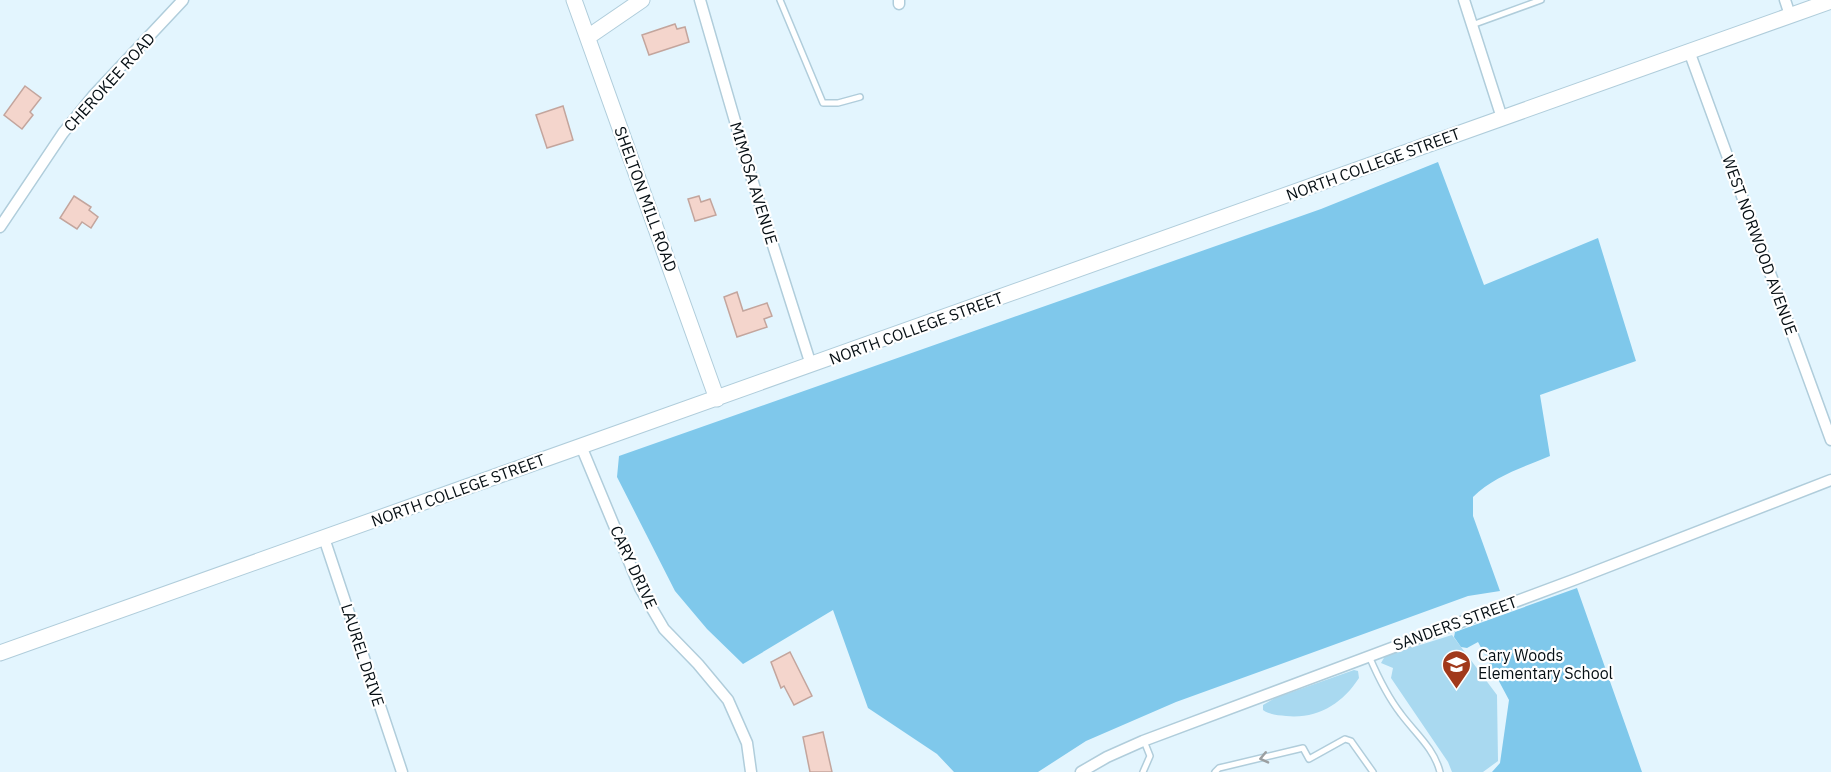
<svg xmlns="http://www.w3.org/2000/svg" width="1831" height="772" viewBox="0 0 1831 772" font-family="'IBM Plex Sans',sans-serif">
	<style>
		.green { fill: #a9d9f0 }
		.forest { fill: #7fc8eb }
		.building { fill: #f4d5cc; stroke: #c3a59d; stroke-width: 1.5 }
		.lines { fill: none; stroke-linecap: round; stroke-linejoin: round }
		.lane-casing { stroke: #b0cddb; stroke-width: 8 }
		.street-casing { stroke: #b0cddb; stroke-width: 13 }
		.secondary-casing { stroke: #b0cddb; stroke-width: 17 }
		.lane { stroke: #fff; stroke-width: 5 }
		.street { stroke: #fff; stroke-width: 10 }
		.secondary { stroke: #fff; stroke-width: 15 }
		.oneway { stroke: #9b9fa1 }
		.labels { text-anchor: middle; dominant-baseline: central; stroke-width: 4.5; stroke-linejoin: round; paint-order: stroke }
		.street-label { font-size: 16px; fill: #060f14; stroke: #fff }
		.poi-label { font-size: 16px; fill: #060f14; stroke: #fff; text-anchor: start }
	</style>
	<rect width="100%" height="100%" fill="#e3f5fe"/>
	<path class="green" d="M1452,635l45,60 1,66 -15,11h-31l-4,-10 -57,-84 2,-10 -12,-5 4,-7z
		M1354,670l4,1 1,7c-17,26 -41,41 -73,38 -8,-1 -16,-1 -23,-6v-5l12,-7z"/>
	<path class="forest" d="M1438,162l46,123 114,-47 38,123 -96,34 10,61c-26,11 -56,20 -77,41v19l27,75 -32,5 -292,106 -90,39 -48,31h-84l-17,-18 -69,-46 -35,-98 -90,54 -36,-35 -32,-38 -58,-114 2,-21 702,-247z
		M1577,588l65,184h-150l8,-9 9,-63 -31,-58 -11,6 -6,-1 -7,-10 1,-5z"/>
	<path class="building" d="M675,24l2,5 8,-2 4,15 -40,13 -7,-20z
		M25,86l16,12 -11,14 3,3 -11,14 -18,-14z
		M563,106l10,34 -26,8 -11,-33z
		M74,196l17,11 -2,3 9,7 -7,11 -9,-6 -5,7 -17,-11z
		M699,196l2,6 9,-3 6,16 -21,6 -7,-22z
		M737,292l6,19 24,-8 5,13 -8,3 3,8 -30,10 -13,-40z
		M790,652l22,44 -18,9 -10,-19 -3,2 -10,-26z
		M823,732l9,40h-22l-7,-35z"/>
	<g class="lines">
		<defs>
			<path id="lane" d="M780,0l43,103h15l22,-6
				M1472,25l69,-25
				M1369,656c9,21 18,40 32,58 14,19 33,34 39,58
				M1143,772l7,-16 -6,-15
				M1215,772l4,-4 84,-20 6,11 36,-20 6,2 22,31"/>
			<path id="street" d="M700,0l50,173 61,192
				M1464,0l38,118
				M1785,0l5,15
				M899,4v-4
				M1689,51l142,389
				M0,227l63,-94 30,-37 90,-96
				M581,446l59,142 24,41 34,35 30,36 19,43 4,29
				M324,538l78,234
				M1081,772l26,-15 36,-16 433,-162 255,-99"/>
			<path id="secondary" d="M574,0l143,399
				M588,37l54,-37
				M0,653l1831,-652"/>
		</defs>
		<use href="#lane" class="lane-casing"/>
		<use href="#street" class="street-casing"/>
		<use href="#secondary" class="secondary-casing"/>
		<use href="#lane" class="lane"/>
		<use href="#street" class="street"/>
		<use href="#secondary" class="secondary"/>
	</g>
	<defs><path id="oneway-chevron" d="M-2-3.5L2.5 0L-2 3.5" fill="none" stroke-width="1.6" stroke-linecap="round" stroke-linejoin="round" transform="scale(1.5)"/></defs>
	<use class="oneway" href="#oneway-chevron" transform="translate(1264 758) rotate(167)"/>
	<defs>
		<symbol id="school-pin" viewBox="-11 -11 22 30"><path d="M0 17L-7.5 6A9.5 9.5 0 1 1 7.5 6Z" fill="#a1391b" stroke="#fff"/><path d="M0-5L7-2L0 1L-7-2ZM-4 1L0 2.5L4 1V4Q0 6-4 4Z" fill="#fff"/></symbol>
	</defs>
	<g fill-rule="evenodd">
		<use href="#school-pin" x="1440" y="648" width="33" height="45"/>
	</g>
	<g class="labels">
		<g class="street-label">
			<text transform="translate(109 82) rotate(-48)">CHEROKEE ROAD</text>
			<text transform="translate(1373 164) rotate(-20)">NORTH COLLEGE STREET</text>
			<text transform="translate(754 183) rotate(73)">MIMOSA AVENUE</text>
			<text transform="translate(646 199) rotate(70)">SHELTON MILL ROAD</text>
			<text transform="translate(1760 245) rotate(70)">WEST NORWOOD AVENUE</text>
			<text transform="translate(916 328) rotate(-20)">NORTH COLLEGE STREET</text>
			<text transform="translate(458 490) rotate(-20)">NORTH COLLEGE STREET</text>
			<text transform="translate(634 567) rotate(65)">CARY DRIVE</text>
			<text transform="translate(1455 623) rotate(-20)">SANDERS STREET</text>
			<text transform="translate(363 655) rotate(72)">LAUREL DRIVE</text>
		</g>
		<g class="poi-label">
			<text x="1478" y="655">Cary Woods<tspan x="1478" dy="18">Elementary School</tspan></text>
		</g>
	</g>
</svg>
